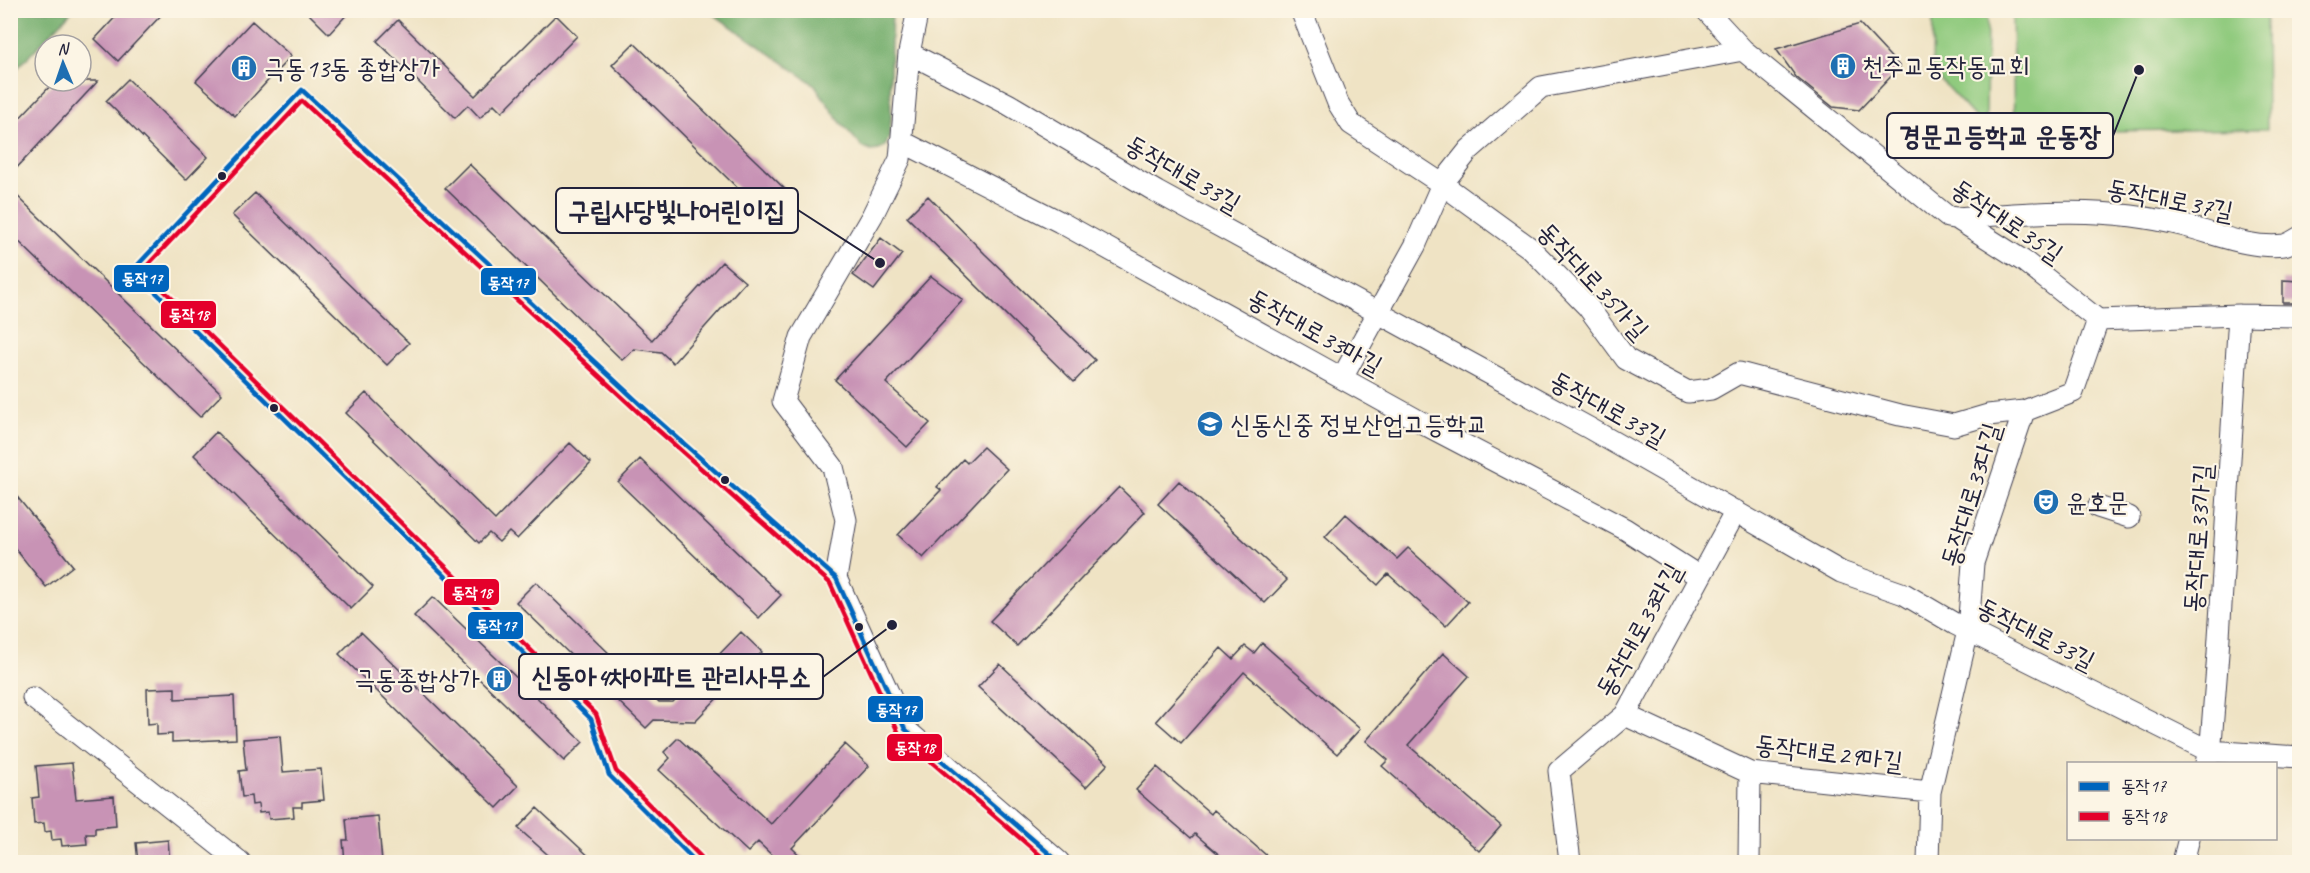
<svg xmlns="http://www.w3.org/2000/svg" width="2310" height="873" viewBox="0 0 2310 873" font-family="Caveat,'Poor Story',sans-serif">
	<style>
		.green { fill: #90ca7e; stroke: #59765c; stroke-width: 1.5 }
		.forest { fill: #74ae6d; stroke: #4b6854; stroke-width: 1.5 }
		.building { fill: #c893b5 }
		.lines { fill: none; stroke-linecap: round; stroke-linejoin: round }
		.minor-casing { stroke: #413f50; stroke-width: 23 }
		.minor { stroke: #fff; stroke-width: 21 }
		.bus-1-casing { stroke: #fcf5e5; stroke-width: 9 }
		.bus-2-casing { stroke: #fcf5e5; stroke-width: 9 }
		.bus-1 { stroke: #0065bd; stroke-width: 4.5 }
		.bus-2 { stroke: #e4002b; stroke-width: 4.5 }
		.bus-dot { fill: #22223b; stroke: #fcf5e5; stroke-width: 2 }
		.labels { text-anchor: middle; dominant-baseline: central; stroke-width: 4.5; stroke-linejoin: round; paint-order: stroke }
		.poi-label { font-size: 26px; fill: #22223b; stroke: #fcf5e5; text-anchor: start }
		.street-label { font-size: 26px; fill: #22223b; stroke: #fcf5e5 }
		.leader { fill: none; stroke: #22223b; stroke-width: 2 }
		.callout-dot { fill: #22223b; stroke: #fcf5e5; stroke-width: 2 }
		.callout { fill: #fcf5e5; stroke: #22223b; stroke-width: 2 }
		.callout-label { font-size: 27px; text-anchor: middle; font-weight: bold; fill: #22223b }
		.line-badge { stroke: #fcf5e5; stroke-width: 2 }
		.badge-label { font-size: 16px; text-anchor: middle; font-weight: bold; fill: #fff }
	</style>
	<rect width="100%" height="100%" fill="#fcf5e5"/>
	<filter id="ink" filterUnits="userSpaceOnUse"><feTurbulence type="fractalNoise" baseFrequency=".0167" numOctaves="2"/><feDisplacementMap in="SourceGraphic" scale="12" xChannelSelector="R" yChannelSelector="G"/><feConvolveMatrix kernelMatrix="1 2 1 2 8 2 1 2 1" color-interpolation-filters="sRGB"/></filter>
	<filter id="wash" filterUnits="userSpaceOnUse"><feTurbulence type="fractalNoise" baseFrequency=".008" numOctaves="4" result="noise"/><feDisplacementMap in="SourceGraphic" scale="24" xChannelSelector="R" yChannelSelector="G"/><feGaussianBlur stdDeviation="1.35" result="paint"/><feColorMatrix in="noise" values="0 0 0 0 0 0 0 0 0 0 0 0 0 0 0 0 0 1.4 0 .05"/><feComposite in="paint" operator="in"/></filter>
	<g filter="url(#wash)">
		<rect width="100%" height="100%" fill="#efe3c4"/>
		<path class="green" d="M1933,11h54l-1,118 -54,-58z
			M2012,11h254l1,118 -253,3z"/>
		<path class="forest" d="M11,10l61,1 -61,64 -1,-64z
			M709,11h183l-2,64 1,44 -2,19 -4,8 -6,4 -8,1 -9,-4 -25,-29 -22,-33z"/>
		<g id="blocks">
			<path class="building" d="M122,10h44l-48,51 -23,-22z
				M305,10h46l-22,24z
				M556,15l21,21 -75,76 -8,-8 -14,14 -12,-13 -13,13 -78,-77 21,-21 77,76z
				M252,21l39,35 -56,60 -39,-35z
				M1860,24l40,43 -41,43 -26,-3 -37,-30 -20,-28z
				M634,43l155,150 -23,23 -154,-151z
				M128,79l80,78 -22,23 -80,-79z
				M55,81h43l-88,94v-47z
				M469,164l183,176 70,-78 23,20 -72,81 -12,-11 -27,-3 -12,11 -177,-172z
				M10,189l212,205 -22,23 -190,-184z
				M255,193l154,150 -22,22 -155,-150z
				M928,196l57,58 110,106 -21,22 -167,-165z
				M881,238l21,16 -28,36 -21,-15z
				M931,276l32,24 -77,83 44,40 -23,24 -72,-67z
				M2283,280l17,1v22h-17z
				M366,393l129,127 75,-77 21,20 -74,76 -8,-7 -10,10 -10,-9 -10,10 -133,-130z
				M216,432l157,155 -22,22 -157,-154z
				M983,447l24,22 -84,89 -25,-23 43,-45 -4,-3 26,-28 4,4z
				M640,459l141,136 -22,23 -141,-136z
				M1179,481l108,99 -22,23 -107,-99z
				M1119,487l26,25 -128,134 -27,-25z
				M10,488l63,78 -27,21 -36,-45z
				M1346,514l51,45 11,-11 60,54 -22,24 -58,-52 -10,11 -53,-48z
				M536,582l123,120h14l68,-70 21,20 -67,69 -41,-1 -8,8 -130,-126z
				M433,597l150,145 -19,19 -150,-145z
				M361,632l157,154 -21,22 -158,-154z
				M1262,643l98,86 -23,25 -93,-82 -63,71 -25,-22 65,-73 12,11 12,-13 9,7z
				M1443,653l26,23 -61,69 93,81 -22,25 -97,-85 6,-6 -22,-19z
				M1000,664l108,100 -22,23 -108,-100z
				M175,688v11l59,-3 2,43 -64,3v-8l-15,1v-12l-9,1 -1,-35z
				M280,736l3,36 38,-3 3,31 -22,2v5h-9l1,10 -25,2 -1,-7 -9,1 -1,-9 -6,1 -1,-9 -9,1 -3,-26 7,-1 -3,-31z
				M678,738l93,86 74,-80 24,22 -77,82 15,14h-28l-21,-20 -10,10 -89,-82 11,-12 -6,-6z
				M72,763l4,36 38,-3 2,30 -21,2v6h-9l1,10 -25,2 -1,-7 -9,1 -1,-9 -6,1 -1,-9 -10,1 -2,-26 7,-1 -3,-31z
				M1157,767l54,47 3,-4 60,52h-46l-33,-28 -4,4 -55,-48z
				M537,808l58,54h-39l-38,-34z
				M378,816l4,46h-37l-2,-22h5l-2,-21z
				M168,840l2,22h-32l-2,-19z"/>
		</g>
	</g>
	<g filter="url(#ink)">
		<use href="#blocks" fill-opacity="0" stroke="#413f50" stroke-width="1.5"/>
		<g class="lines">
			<defs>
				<path id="minor" d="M918,10l-9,43 -9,106 -28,57 -71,121 -18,64 50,66 13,53 -10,58 69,151 154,133
					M1301,10l37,93 13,21 91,60 88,64 58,59 38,52 62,33 23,-3 28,-16 161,42 54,10 34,-10 36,-4 49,-19 25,-72
					M1706,10l37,40 205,167 8,1 69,44 73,58 141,-5 61,1
					M909,53l99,51 149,88 432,236 252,144 63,22 51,30 254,127 91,6
					M901,141l159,81 368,204 197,103 75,48
					M1956,218c77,-6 153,-12 229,8 32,8 65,23 99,19 5,-1 11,-5 16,-8
					M1342,378l73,-132 27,-62 27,-34 72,-63 202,-37
					M2098,507l31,10
					M33,698l207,164
					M1625,715l125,58 180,19
					M2206,763l5,-20 7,-90 21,-338
					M1570,862l-11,-91 66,-56 111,-204
					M1749,862l1,-89
					M1928,862l2,-70 38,-161 5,-68 51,-152
					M2183,862l6,-24"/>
			</defs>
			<use href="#minor" class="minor-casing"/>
			<use href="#minor" class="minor"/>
			<defs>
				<path id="bus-1" d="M696,862l-87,-87 -18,-56 -458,-449 169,-180 353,328 181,160 69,151 154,133"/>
				<path id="bus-2" d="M701,857l-85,-86 -20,-57 -453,-444 159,-169 348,322 180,160 69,151 149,128"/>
			</defs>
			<use href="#bus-1" class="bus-1-casing"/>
			<use href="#bus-2" class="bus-2-casing"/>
			<use href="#bus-1" class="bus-1"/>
			<use href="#bus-2" class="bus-2"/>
		</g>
	</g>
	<defs>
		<symbol id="building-disc" viewBox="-11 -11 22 22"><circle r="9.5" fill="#1f6fb2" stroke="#fcf5e5"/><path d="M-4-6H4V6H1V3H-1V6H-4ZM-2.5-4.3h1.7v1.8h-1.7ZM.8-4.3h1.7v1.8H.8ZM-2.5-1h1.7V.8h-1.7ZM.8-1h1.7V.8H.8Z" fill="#fff"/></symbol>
		<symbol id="school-disc" viewBox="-11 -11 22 22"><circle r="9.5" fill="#1f6fb2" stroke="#fcf5e5"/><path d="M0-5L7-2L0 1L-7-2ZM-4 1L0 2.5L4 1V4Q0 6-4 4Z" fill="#fff"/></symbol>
		<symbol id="theatre-disc" viewBox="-11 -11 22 22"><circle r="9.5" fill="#1f6fb2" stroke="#fcf5e5"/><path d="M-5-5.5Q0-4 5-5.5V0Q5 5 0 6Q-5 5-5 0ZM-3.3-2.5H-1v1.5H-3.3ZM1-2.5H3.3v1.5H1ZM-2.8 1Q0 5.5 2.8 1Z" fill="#fff"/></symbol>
	</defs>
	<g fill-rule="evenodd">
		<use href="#building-disc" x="1828" y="51" width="30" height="30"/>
		<use href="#building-disc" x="229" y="53" width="30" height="30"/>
		<use href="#school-disc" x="1195" y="409" width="30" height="30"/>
		<use href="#theatre-disc" x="2031" y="487" width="30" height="30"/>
		<use href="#building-disc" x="484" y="664" width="30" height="30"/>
	</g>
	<g class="bus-dot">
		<circle cx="222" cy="176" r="5"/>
		<circle cx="274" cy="408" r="5"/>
		<circle cx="725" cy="480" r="5"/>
		<circle cx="859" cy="627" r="5"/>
	</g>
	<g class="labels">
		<g class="poi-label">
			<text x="1862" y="66">천주교동작동교회</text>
			<text x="264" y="68">극동13동 종합상가</text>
			<text x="1230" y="424">신동신중 정보산업고등학교</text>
			<text x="2066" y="502">윤호문</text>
			<text x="480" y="679" text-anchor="end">극동종합상가</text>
		</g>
		<g class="street-label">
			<text transform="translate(1183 174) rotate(30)">동작대로33길</text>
			<text transform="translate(2170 200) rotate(11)">동작대로37길</text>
			<text transform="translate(2007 221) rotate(34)">동작대로35길</text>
			<text transform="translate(1593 281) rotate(47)">동작대로35가길</text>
			<text transform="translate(1315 332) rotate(29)">동작대로33마길</text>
			<text transform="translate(1608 409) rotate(29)">동작대로33길</text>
			<text transform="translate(1971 495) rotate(-73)">동작대로33다길</text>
			<text transform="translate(2198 538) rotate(-86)">동작대로33가길</text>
			<text transform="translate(1639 630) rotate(-61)">동작대로33라길</text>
			<text transform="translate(2036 634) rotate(27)">동작대로33길</text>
			<text transform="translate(1829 753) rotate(7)">동작대로29마길</text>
		</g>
	</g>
	<path class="leader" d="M2139 70L2113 136M880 263L798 210M892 625L823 677"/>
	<g class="callout-dot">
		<circle cx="2139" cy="70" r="6"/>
		<circle cx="880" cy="263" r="6"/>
		<circle cx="892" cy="625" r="6"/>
	</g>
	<g class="callout">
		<rect x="1887" y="113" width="226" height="45" rx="6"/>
		<rect x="556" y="188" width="242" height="45" rx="6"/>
		<rect x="519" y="654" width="304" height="45" rx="6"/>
	</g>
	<g class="callout-label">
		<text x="2000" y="145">경문고등학교 운동장</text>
		<text x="677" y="220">구립사당빛나어린이집</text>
		<text x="671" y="686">신동아4차아파트 관리사무소</text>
	</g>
	<g class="line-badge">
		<rect x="113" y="264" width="57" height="29" rx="6" fill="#0065bd"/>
		<rect x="480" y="267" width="57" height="29" rx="6" fill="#0065bd"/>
		<rect x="160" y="300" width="57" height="29" rx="6" fill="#e4002b"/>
		<rect x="443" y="578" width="57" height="28" rx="6" fill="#e4002b"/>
		<rect x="467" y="611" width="57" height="29" rx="6" fill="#0065bd"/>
		<rect x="867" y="695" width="57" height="28" rx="6" fill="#0065bd"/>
		<rect x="886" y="733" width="57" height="29" rx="6" fill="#e4002b"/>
	</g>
	<g class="badge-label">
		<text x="142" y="284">동작17</text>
		<text x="508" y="288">동작17</text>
		<text x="189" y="320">동작18</text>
		<text x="472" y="598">동작18</text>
		<text x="496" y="631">동작17</text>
		<text x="896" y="715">동작17</text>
		<text x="915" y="753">동작18</text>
	</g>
	<rect width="2310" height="873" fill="none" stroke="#fcf5e5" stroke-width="36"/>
	<rect x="2067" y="762" width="210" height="78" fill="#fcf5e5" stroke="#a5a1a1" stroke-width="1.5"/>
	<rect x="2079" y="782" width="30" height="9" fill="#0065bd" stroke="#a5a1a1" stroke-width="1.5"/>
	<text x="2121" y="792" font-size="18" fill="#22223b">동작17</text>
	<rect x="2079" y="812" width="30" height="9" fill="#e4002b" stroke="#a5a1a1" stroke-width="1.5"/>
	<text x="2121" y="822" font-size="18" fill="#22223b">동작18</text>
	<g transform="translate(63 63) rotate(358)"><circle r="28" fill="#fcf5e5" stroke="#a5a1a1" stroke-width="1.5"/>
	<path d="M0-4.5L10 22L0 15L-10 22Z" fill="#1f6fb2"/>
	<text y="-9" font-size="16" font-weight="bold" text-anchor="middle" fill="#22223b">N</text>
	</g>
</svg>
